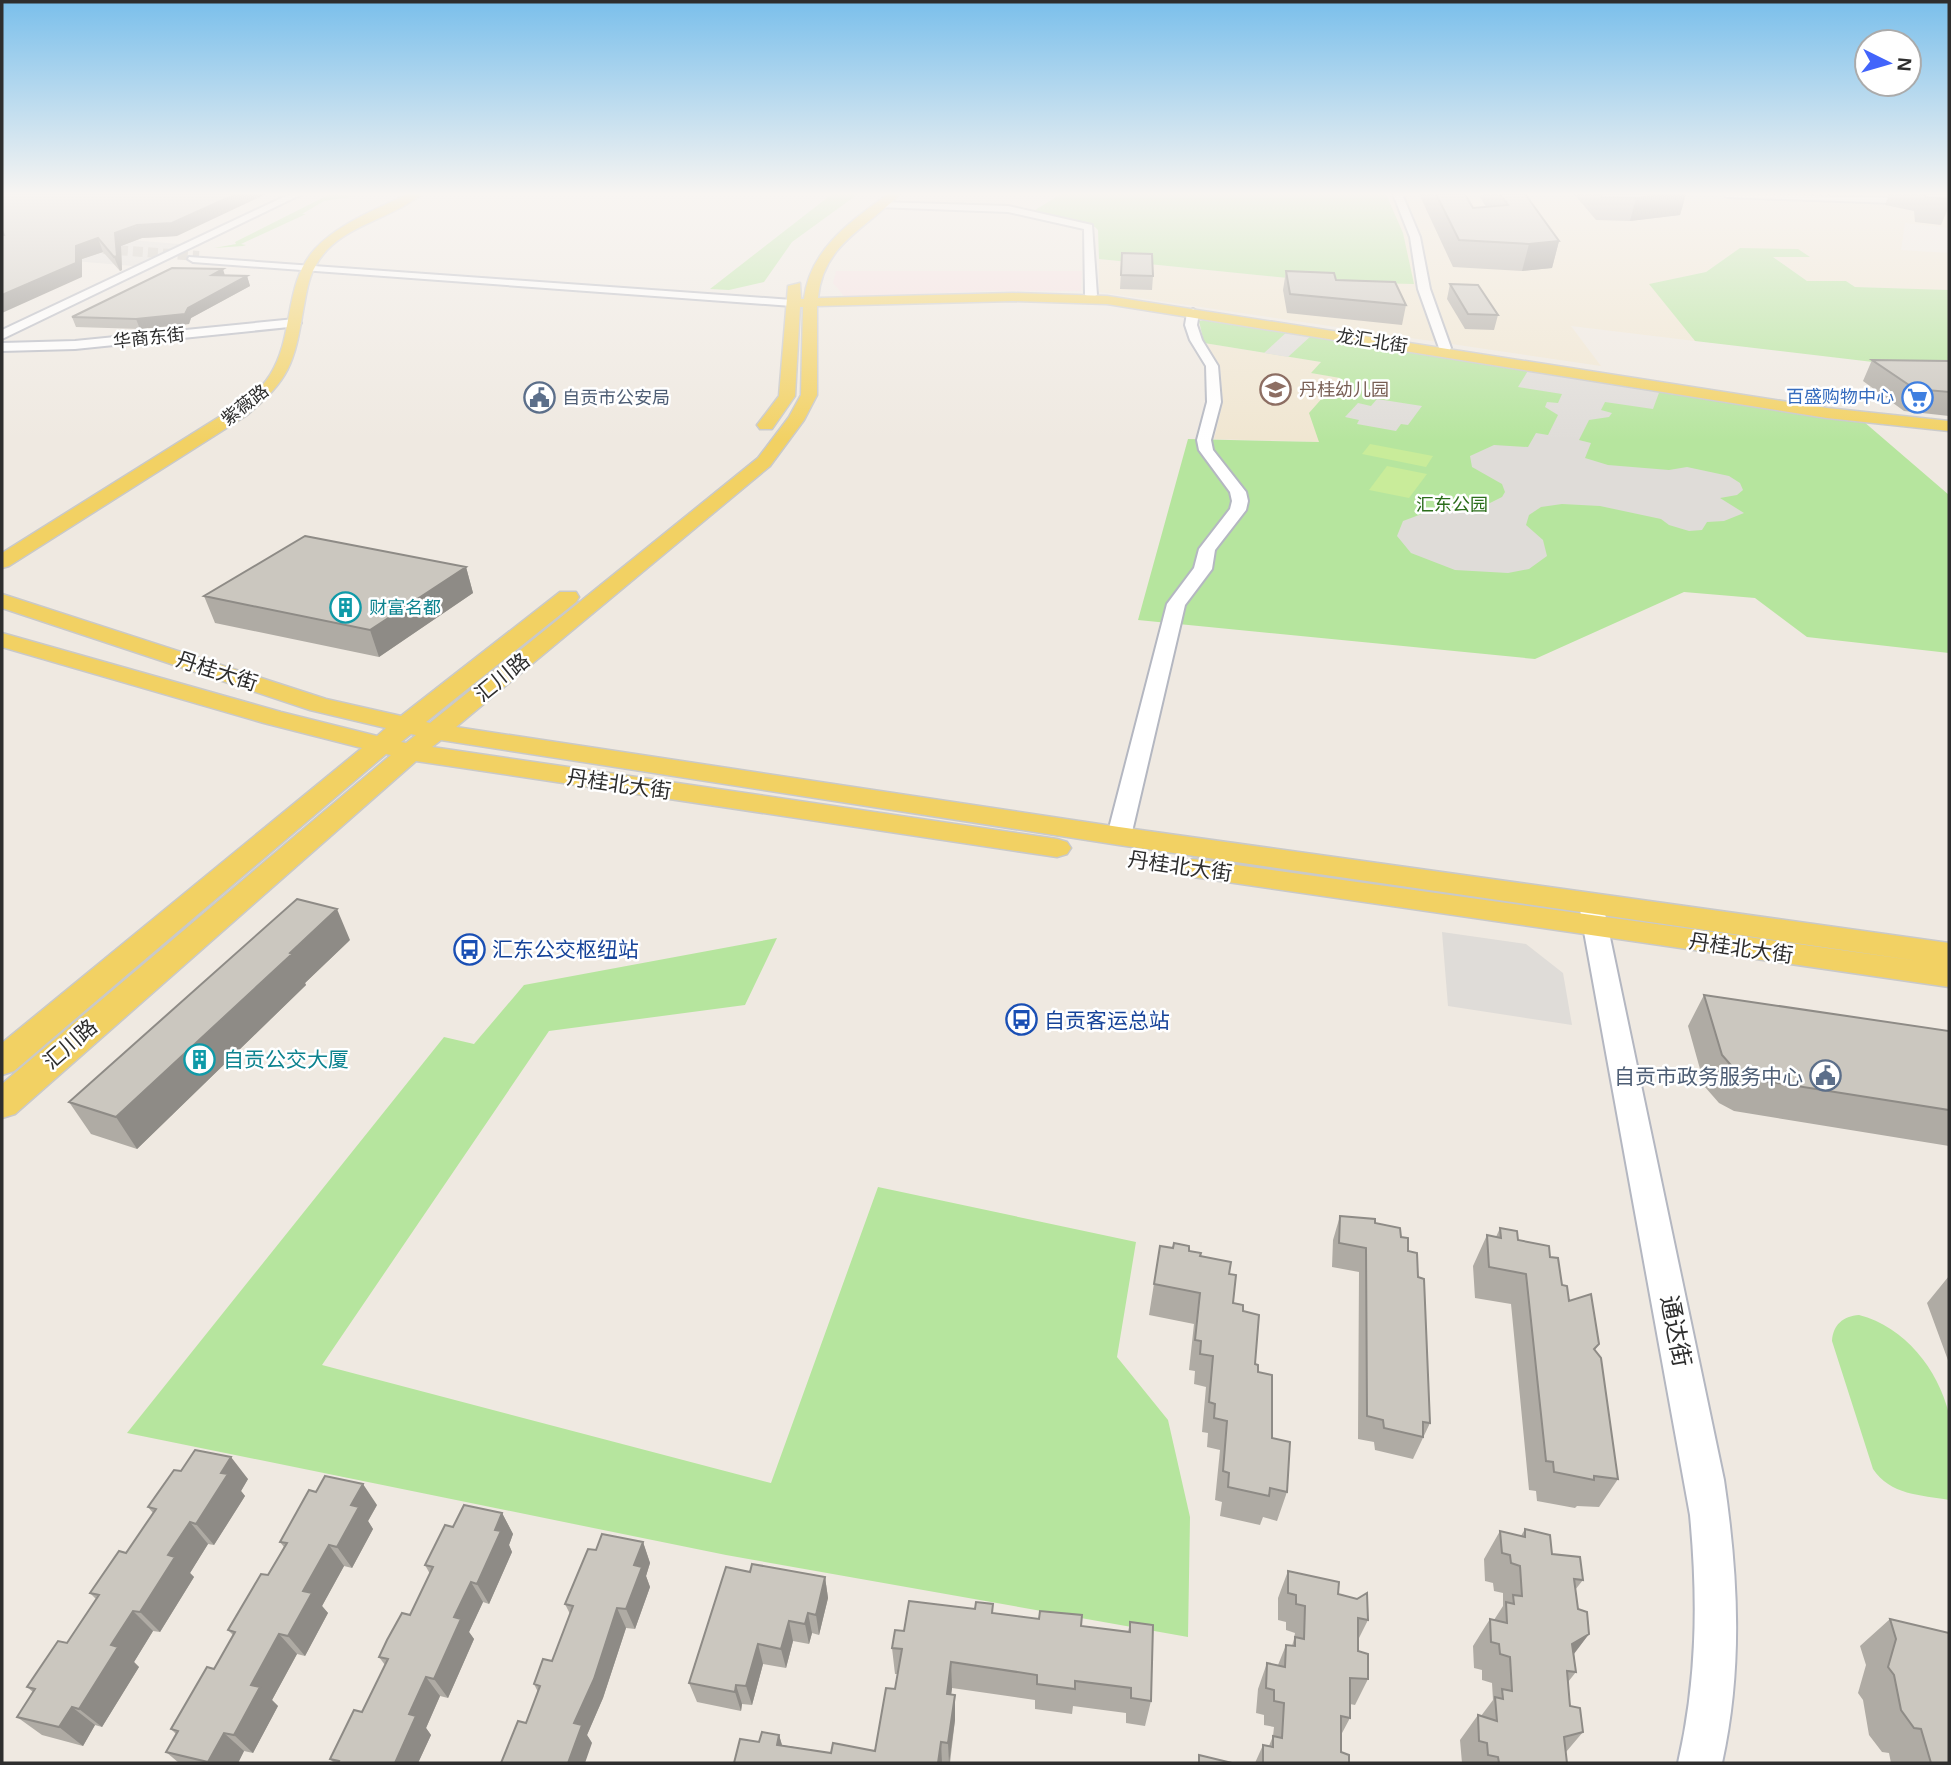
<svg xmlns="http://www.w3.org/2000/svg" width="1951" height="1765" viewBox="0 0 1951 1765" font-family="Helvetica,'Noto Sans SC',sans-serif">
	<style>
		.education { fill: #f0e6d1 }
		.medical { fill: #f5dfe0 }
		.green { fill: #b6e59e }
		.pitch { fill: #c9ec9a }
		.plaza { fill: #dfdcd8 }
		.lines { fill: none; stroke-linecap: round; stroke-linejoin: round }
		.minor-tunnel { stroke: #c8c4bd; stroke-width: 10; stroke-dasharray: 10 5; stroke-linecap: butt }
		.minor-casing { stroke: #b4b7c1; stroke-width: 4 }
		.major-casing { stroke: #c9c9c9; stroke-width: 3 }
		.minor { fill: #fff; fill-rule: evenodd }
		.major { fill: #f2d163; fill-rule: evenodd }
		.wall { fill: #afaba4 }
		.shaded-wall { fill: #8e8b86 }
		.building { fill: #cbc7bf; stroke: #8e8b86; stroke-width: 2 }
		.labels { text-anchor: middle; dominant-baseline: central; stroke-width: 5; stroke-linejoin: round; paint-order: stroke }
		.far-street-label { font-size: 18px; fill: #2e2e2e; stroke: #fff }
		.far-education-label { font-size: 18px; fill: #785e54; stroke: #fff; text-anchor: start }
		.far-shop-label { font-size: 18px; fill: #366cbe; stroke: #fff; text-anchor: end }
		.far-service-label { font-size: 18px; fill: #4e5e75; stroke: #fff; text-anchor: start }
		.far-park-label { font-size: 18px; fill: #2c6e1b; stroke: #fff }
		.far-culture-label { font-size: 18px; fill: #0d838f; stroke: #fff; text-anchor: start }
		.street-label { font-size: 21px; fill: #2e2e2e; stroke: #fff }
		.transit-label { font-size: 21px; fill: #164399; stroke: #fff; text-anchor: start }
		.culture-label { font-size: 21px; fill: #0d838f; stroke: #fff; text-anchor: start }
		.service-label { font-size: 21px; fill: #4e5e75; stroke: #fff; text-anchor: end }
		.near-street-label { font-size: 24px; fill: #2e2e2e; stroke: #fff }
	</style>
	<rect width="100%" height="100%" fill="#efe9e1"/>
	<path class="education" d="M1386,194h563v34l-44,-5 -4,27 48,3v37l-94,-3 -9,-6h-39l-35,-25 -32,-8 -34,24 -56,12 45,57 -124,-15 30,40 -502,-74v-33l229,23 75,-49z
		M1204,343l118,19 -10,11 29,5 -22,64 -105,-3 9,-37 -3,-36z"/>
	<path class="medical" d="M836,271h246l-1,20h-92l-138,6 -7,-1 -11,-13z"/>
	<path class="green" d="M330,194l26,2 -32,5 -22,13h4l-65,30 5,1 -3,1 -29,2 22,-4 -1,-2z
		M832,194h26l-66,48 -28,40 -35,8 -19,-1z
		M1061,194h325l17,39 11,51 -86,-2 -229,-23 -1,-29 -3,-3 -63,-15z
		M1740,248l58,1 12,8h-37l34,24h39l9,6 94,3v81l-254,-30 -46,-57 57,-12z
		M1209,319l654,102 86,74v158l-142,-16 -52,-39 -71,-6 -149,67 -397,-39 50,-181 131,3 -10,-29 31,-35 -29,-5 10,-11 -117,-19 -5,-22z
		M777,938l-32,67 -196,26 -227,334 449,118 107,-296 258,55 -19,115 51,63 22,97 -2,120 -462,-82 -599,-122 317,-396 30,7 50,-59z
		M1859,1315c46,12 79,54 90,99 2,25 0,59 0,86 -28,-5 -59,-5 -76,-31l-41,-128c1,-16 11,-25 27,-26z"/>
	<path class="pitch" d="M1370,444l63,12 -7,11 -64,-13z
		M1387,466l40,8 -18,24 -40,-8z"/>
	<path class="plaza" d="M2,230l178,14 -47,22 -131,-11z
		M1288,331l24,4 -24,22 -24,-4z
		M1529,369l131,21 -7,19 -48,-7 -4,8 11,3 -3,4 -20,3 -10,20 12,3 -6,15 23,7 61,5 18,-3 42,9 11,7 3,7 -6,5 -17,3 24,15 -20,8 -17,1 -5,8 -13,1 -20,-6 -8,-6 -61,-13 -38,-2 -21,3 -12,8 -3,10 17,15 4,16 -18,13 -21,4 -53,-3 -44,-17 -14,-17 6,-15 24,-9 49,-2 26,-13 3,-5 -3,-8 -30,-17 -2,-11 24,-11 34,2 8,-14 12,2 10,-20 -13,-8 2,-5 11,1 4,-9 -44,-7z
		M1377,399l45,7 -14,19 -7,-1 -5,7 -39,-7 2,-4 -14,-3 13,-14 13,3z
		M1442,932l84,12 37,29 9,52 -124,-19z"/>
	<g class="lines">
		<path class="minor-tunnel" d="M88,248l111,8"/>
		<defs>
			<path id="minor" d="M290,194h12l-300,145v-9z
				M1393,194h9l18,43 10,52 21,59 -2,3 -10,-3 -21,-59 -8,-52z
				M1723,194l226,5v6l-222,-8z
				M880,202l128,4 84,19 5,70 -6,3 -6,-3 -1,-66 -76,-17 -131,-5z
				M189,257l603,43 6,3 -6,3 -599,-44 -5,-3z
				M1193,309l6,4 -2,12 5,15 16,26 3,36 -10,38 2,10 33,42 2,9 -2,9 -31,40 -3,19 -27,36 -54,231 -4,5h-16l-4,-5 60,-232 27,-36 5,-19 31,-40 2,-8 -2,-9 -31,-42 -2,-10 10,-38 -1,-36 -16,-26 -5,-15 2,-12z
				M295,319l6,4 -2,3 -224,23 -73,2v-8l73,-2z
				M1591,896l9,2 3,6 121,576c14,95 19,188 -2,283h-44c19,-83 20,-163 12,-248l-111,-611 3,-6z"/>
			<path id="major" d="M407,194h14c-31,27 -83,31 -105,71 -8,13 -10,31 -13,46 -9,54 -14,68 -56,104l-238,151 -7,2v-15l233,-146c13,-10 27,-18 35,-32 25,-39 13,-91 45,-126 24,-26 61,-39 92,-55z
				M888,194h12c-33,34 -77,50 -82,104l195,-5 94,3 720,112 122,13v10l-122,-13 -720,-114 -94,-3 -196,5v89l-13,25 -34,46 -314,261 663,100 830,116v44l-756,-110 -10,-2 -5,-7 5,-7 10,-2 726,102 -800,-116 -678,-105 -9,7 625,92 10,3 4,6 -4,6 -10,3 -641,-96 -401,353 -13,4v-34l389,-329 -5,-1 -372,317 -12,4v-32l360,-295 -98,-25 -262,-76v-14l279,79 96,24 9,-8 -76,-18 -308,-102v-14l324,105 75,17 159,-124h16l3,5 -3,5 -150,120 4,1 328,-265 31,-41 12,-22 2,-88h-3l-5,89 -23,33h-12l-3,-4 22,-29 9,-110 12,-3 1,16h3c6,-50 46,-77 84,-105zM411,734l5,1 -10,8 -5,-1z"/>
		</defs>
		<use href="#minor" class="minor-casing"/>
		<use href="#major" class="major-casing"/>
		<use href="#minor" class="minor"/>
		<use href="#major" class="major"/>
	</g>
	<path class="wall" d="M1419,194h46l8,14 13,-1 -6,-10 1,-3h44l34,47 -7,27 -30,3 -69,-4z
		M1574,194h112l-6,21 -50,6 -34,-1z
		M1883,194h66v12l-8,19 -26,-3 -1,-11 -29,-6 4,-10z
		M4,235l173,1 -35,2 -21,8 1,24 -2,1 -17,-19 -21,7v18z
		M1122,253l31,23 -1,14 -32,-1z
		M1286,271l50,9 70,25 -4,20 -115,-12 -4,-23z
		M225,276h22l3,10 -59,32 -2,6 -49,5 -64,-2 -4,-10z
		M1450,284l48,31 -4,15 -29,-1 -18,-30z
		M1872,360l77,1v55l-45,-5 -41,-30z
		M466,567l7,26 -94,64 -164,-34 -11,-27z
		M350,940l-45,43 1,2 -169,164 -46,-15 -22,-32z
		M1704,995l245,36v115l-215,-35 -15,-8 -14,-16 -17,-61z
		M1340,1216l35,7 26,14 7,14 10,26 12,146 -17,36 -38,-9 -1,-8 -16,-3 1,-167 -27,-5 1,-27z
		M1500,1228l18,12 32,17 19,44 30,43 -4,6 23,129 -19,28 -22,-1 -2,2 -38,-7 -1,-10 -7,-1 -18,-186 -36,-6 -2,-32 14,-31 9,2z
		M1160,1246l29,5 11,5 29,18 4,29 10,8 29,127 15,54 -10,29 -14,-4 -3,8 -40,-9 2,-14 -7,-2 5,-50 -13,-3 1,-14 -6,-1 4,-45 -12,-3 1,-13 -6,-1 5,-46 -45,-9z
		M1949,1276v87l-22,-60z
		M181,1471l67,8 -7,12 4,5 -31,49 -6,-1 -18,29 4,4 -34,55 -7,-1 -19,31 5,5 -37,60 -7,-2 -12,21 -41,-11 -25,-18 16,-25 -6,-5 40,-44 29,-44 -6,-6 36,-40 27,-40 -5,-6z
		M377,1505l-9,16 5,8 -21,39 -8,-2 -22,40 6,7 -23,43 -8,-2 -25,46 6,6 -25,47 -9,-2 -6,12h-59l-13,-11 10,-18 -5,-5 43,-60 19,-34 -5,-5 40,-55 16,-28 -4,-5z
		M502,1513l11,21 -4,11 3,7 -23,52 -6,-2 -14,30 5,7 -26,59 -8,-2 -14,32 5,7 -13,28h-84l-4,-4 32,-47 23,-47 -6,-8 31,-42 20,-41 -5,-9z
		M1525,1529l58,51 -8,10 3,19 11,25 -15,20 2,18 -8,10 2,24 13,26 -17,20 1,11h-105l-2,-23 18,-25 3,1 12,-16 -1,-17 -10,-3v-10l-8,-2 -1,-22 17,-27 4,1 9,-14v-13l-9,-2 -1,-8 -8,-2 -1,-22 16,-28 21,5z
		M643,1542l7,21 -4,13 4,11 -15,42 -9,-1 -23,70 -16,37 5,8 -66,-20 12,-31 -4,-8 18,-23 18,-47 -5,-10z
		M1288,1571l50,23 30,26 -10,20v11l10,28 -13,26 -5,-1v14l-9,17v17l8,11h-94l8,-18 6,1 4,-10 1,-9 -10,-2v-10l-8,-2 2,-24 9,-26 11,2 8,-20 6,1 2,-7 1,-6 -9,-3v-8l-8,-2v-22z
		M750,1572l75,5 3,21 -9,37 -7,-2 -3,11 -16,-3 -7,27 -23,-4 -11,41 -10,-1 -1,7 -44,-9 -8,-19z
		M993,1604v9l88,13 47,6 2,-10 21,79 -6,25 -19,-3v-10l-53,-7 -1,8 -37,-5v-9l-83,-12 -1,7h4v25l-5,43h-216l25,-21 20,-7 3,10 49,8 44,-2 20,-62 3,-15h-3l-3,-26 12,-17z
		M1890,1619l59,144h-58l-2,-10 -7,-1 -13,-17 -6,-35 -5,-7 8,-28 -6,-19z"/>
	<path class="shaded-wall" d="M236,194h30l-89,42 -35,2 -21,8 1,24 -2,1 -6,-14 1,-24z
		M1667,194h19l-6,21 -50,6 6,-23z
		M98,238l5,14 -21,7v18l-80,36v-18l74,-49z
		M1559,241l-7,27 -30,3 7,-27z
		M223,269l3,10 -14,-4z
		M247,276l3,10 -59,32 -2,6 -49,5 -4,-10 52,-11z
		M466,567l7,26 -94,64 -9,-27z
		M337,909l13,31 -45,43 1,2 -169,164 -21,-32z
		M231,1457l17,22 -7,12 4,5 -31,49 -18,-21 25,-51z
		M363,1484l14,21 -9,16 5,8 -21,39 -15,-21 14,-42z
		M502,1513l11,21 -4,11 3,7 -23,52 -12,-20 18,-54z
		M190,1522l18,22 -18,29 4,4 -34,55 -20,-20 28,-57z
		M643,1542l7,21 -4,13 4,11 -15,42 -9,-20 8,-44z
		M329,1545l15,21 -22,40 6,7 -23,43 -17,-20 15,-45z
		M825,1577l3,21 -9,37 -3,-20z
		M471,1582l12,20 -14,30 5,7 -26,59 -14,-19 20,-62z
		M617,1608l9,20 -23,70 -16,37 5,8 -7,20h-17l6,-40z
		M133,1611l20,20 -19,31 5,5 -37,60 -23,-18 32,-64z
		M808,1613l4,20 -3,11 -4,-20z
		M789,1621l4,20 -7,27 -5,-19z
		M279,1634l18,20 -25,46 6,6 -25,47 -19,-18 17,-50z
		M1589,1634l-20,26 3,-16z
		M758,1644l5,20 -11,41 -6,-19z
		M951,1662l1,26 -4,31 -1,-25z
		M426,1677l14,19 -14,32 5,7 -13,28h-23l14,-49z
		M736,1685l6,19 -1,7 -6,-19z
		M955,1695v25l-6,43 -1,-20z
		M72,1707l23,18 -12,21 -24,-19z
		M224,1733l20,18 -6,12h-29l-1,-1z
		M779,1735l7,24 -9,-14z
		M941,1742l1,21h-4z"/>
	<path class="building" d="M2,194h234l-64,29 -35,2 -22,8 2,23 -3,1 -16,-19 -22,8v17l-74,32v-60h2l-2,-5z
		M1436,194h29l8,14 35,-3 -8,-11h25l34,47 -30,3 -70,-4z
		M1599,194h68l-31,4 -34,-1z
		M1925,194h24v5l-24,-2z
		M1122,253l30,1 1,22 -32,-1z
		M172,268l51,1 -11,6 35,1 -59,32 -3,6 -49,5 -64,-2z
		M1286,271l48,2 2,7 59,2 11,23 -116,-11z
		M1450,284l28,1 20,30 -30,-1z
		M1872,360l77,1v31l-34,-3z
		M305,536l161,31 -96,63 -166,-34z
		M297,899l40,10 -47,44 2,1 -176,163 -47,-15z
		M1704,995l245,36v79l-197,-31 -16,-8 -14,-16z
		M1340,1216l35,3v4l25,5 1,9 7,1v13l9,2 1,24 6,2 6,144 -7,-1v15l-39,-9 -1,-8 -16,-4 -1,-168 -27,-5z
		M1500,1228l17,3 1,9 31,6 1,11 8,1 4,27 5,1 2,15 22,-7 8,50 -5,5 7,9 17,121 -24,-3v4l-40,-8 -1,-10 -7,-1 -20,-187 -37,-7 -2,-32 14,3z
		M1174,1243l15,3v5l12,2 -1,3 31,6 -2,12 7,1 -3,28 10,2v6l16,4 -4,49 3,1v7l14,3v63l18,4 -3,50 -17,-4 -1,8 -41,-9 1,-14 -6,-2 4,-50 -13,-3 1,-14 -6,-2 4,-46 -13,-2 1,-13 -6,-1 5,-47 -46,-9 6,-38 13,2z
		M195,1450l36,7 -10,16 7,1 -32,50 -6,-2 -22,33 7,2 -35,55 -7,-1 -22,34 7,2 -39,62 -7,-2 -13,20 -42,-10 18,-28 -8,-2 31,-46 9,2 32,-48 -9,-2 29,-42 7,2 30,-44 -8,-2 26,-37 7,1z
		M325,1476l38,8 -12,21 8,2 -22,40 -8,-2 -26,46 9,2 -24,43 -9,-2 -28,51 9,2 -26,48 -10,-2 -16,29 -42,-10 12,-21 -7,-2 36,-62 7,2 21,-37 -7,-2 33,-56 7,1 19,-32 -7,-1 29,-52 7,2z
		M464,1505l38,8 -7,17 6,1 -24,53 -6,-2 -17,35 7,2 -27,60 -8,-2 -17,37 7,2 -21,47h-57l1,-2 -9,-2 24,-49 8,2 26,-53 -9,-2 8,-17 15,-27 8,2 23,-48 -8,-2 20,-40 8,2z
		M1525,1529l25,6 2,19 28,3 3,23 -9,-1 4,30 9,3 2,22 -17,10 4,28 -9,-1 3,35 10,2 3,24 -19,5 3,26h-68l-1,-6 -10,-2 -1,-12 -8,-2 -1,-26 19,6 -2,-24 8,2 -1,-10 10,2 -2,-34 -10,-3 -1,-10 -8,-2 -1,-23 17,4 -1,-21 8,2 -1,-9 9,1 -2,-30 -9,-3 -1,-8 -8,-2 -2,-22 25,6z
		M602,1534l41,8 -9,23 8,2 -16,42 -9,-1 -23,71 -20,44 8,2 -14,38h-67l17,-42 8,2 14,-37 -6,-2 9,-25 9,2 21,-55 -8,-2 23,-55 8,1z
		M752,1564l73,13 -9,38 -8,-2 -3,11 -16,-3 -8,28 -23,-5 -12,42 -10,-1 -1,7 -46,-9 37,-116 24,5z
		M1288,1571l51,11 -1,12 19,5 10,-6 1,27 -10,-2v33l10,3v25l-18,-1v40l-9,-2v36l8,3v8h-86v-18l10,2v-11l9,2 2,-35 -10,-2v-11l-8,-2 1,-25 18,4 1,-22 9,1v-9l9,2 1,-33 -9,-2v-9l-8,-2z
		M909,1601l66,8 1,-7 17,2 -1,9 47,6 1,-8 42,4 -1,11 49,6v-10l23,3 -2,76 -20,-3v-10l-56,-7v8l-38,-5v-9l-86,-13 -4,32 8,1 -7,48 -7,-1 -3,21h-204l6,-24 19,3 3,-10 17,3 -2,10 54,8 2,-10 42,8 11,-63 9,1 7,-40 -10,-1 3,-18 9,1z
		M1890,1619l59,14v130h-18l-10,-34 -7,-1 -13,-18 -7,-35 -6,-8 8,-28z
		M1199,1755l33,8h-33z"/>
	<linearGradient id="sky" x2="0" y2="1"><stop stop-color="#7abfeb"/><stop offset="0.44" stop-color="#f8f5f2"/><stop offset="1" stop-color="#f8f5f2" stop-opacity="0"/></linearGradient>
	<rect width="1951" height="441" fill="url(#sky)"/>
	<defs>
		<symbol id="school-ring" viewBox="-11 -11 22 22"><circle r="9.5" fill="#fff" stroke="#8d6e63" stroke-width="1.5"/><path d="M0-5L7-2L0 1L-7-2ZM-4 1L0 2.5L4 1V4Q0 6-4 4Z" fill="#8d6e63"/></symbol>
		<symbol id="supermarket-ring" viewBox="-11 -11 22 22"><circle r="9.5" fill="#fff" stroke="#3f7fe0" stroke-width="1.5"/><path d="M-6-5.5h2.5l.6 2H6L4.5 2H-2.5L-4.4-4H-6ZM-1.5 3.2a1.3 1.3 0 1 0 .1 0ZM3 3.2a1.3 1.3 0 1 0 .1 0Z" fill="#3f7fe0"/></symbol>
		<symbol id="civic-ring" viewBox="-11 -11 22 22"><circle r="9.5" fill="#fff" stroke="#5c6f8a" stroke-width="1.5"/><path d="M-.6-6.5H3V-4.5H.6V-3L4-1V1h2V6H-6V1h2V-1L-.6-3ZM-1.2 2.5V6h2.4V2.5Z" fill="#5c6f8a"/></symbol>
		<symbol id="building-ring" viewBox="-11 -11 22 22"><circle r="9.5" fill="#fff" stroke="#0f9aa8" stroke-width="1.5"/><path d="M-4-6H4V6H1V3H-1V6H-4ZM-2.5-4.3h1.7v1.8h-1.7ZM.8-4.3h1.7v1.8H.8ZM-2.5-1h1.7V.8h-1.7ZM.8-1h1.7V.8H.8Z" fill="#0f9aa8"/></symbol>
		<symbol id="bus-ring" viewBox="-11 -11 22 22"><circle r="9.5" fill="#fff" stroke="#1a4fb4" stroke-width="1.5"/><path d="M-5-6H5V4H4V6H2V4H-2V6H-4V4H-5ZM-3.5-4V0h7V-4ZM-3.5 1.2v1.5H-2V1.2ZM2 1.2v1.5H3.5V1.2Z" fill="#1a4fb4"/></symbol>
	</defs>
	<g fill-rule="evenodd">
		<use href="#school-ring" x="1258" y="372" width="35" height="35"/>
		<use href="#supermarket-ring" x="1900" y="380" width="35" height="35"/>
		<use href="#civic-ring" x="522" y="380" width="35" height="35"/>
		<use href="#building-ring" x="328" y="590" width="35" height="35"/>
		<use href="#bus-ring" x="452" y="932" width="35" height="35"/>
		<use href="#bus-ring" x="1004" y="1002" width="35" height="35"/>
		<use href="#building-ring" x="182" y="1042" width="35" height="35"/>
		<use href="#civic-ring" x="1808" y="1058" width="35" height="35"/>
	</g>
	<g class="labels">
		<g class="far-street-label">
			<text transform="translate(149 338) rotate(-6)">华商东街</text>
			<text transform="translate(1372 341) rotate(9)">龙汇北街</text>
			<text transform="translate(245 405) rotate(-38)">紫薇路</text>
		</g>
		<g class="far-education-label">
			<text x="1299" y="390">丹桂幼儿园</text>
		</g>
		<g class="far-shop-label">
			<text x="1894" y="397">百盛购物中心</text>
		</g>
		<g class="far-service-label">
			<text x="562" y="398">自贡市公安局</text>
		</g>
		<g class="far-park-label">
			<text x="1452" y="505">汇东公园</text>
		</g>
		<g class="far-culture-label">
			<text x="369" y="608">财富名都</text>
		</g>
		<g class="street-label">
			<text transform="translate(217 671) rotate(18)">丹桂大街</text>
			<text transform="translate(502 677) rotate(-39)">汇川路</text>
			<text transform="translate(619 784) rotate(8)">丹桂北大街</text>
			<text transform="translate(1180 866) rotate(8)">丹桂北大街</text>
			<text transform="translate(1741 948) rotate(8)">丹桂北大街</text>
			<text transform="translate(70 1044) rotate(-41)">汇川路</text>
		</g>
		<g class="transit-label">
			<text x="492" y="949">汇东公交枢纽站</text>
			<text x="1044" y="1020">自贡客运总站</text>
		</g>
		<g class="culture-label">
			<text x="223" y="1059">自贡公交大厦</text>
		</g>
		<g class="service-label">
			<text x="1803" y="1076">自贡市政务服务中心</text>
		</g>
		<g class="near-street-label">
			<text transform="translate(1676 1331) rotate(79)">通达街</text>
		</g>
	</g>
	<rect width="1951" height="1765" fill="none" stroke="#2e2e2e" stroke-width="7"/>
	<g transform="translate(1888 63) rotate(95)"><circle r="33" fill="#ffffff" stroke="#ababab" stroke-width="2"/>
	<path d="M0-5L12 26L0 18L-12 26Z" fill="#4264fb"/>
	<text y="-10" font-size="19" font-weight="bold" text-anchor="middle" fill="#2e2e2e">N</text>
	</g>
</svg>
